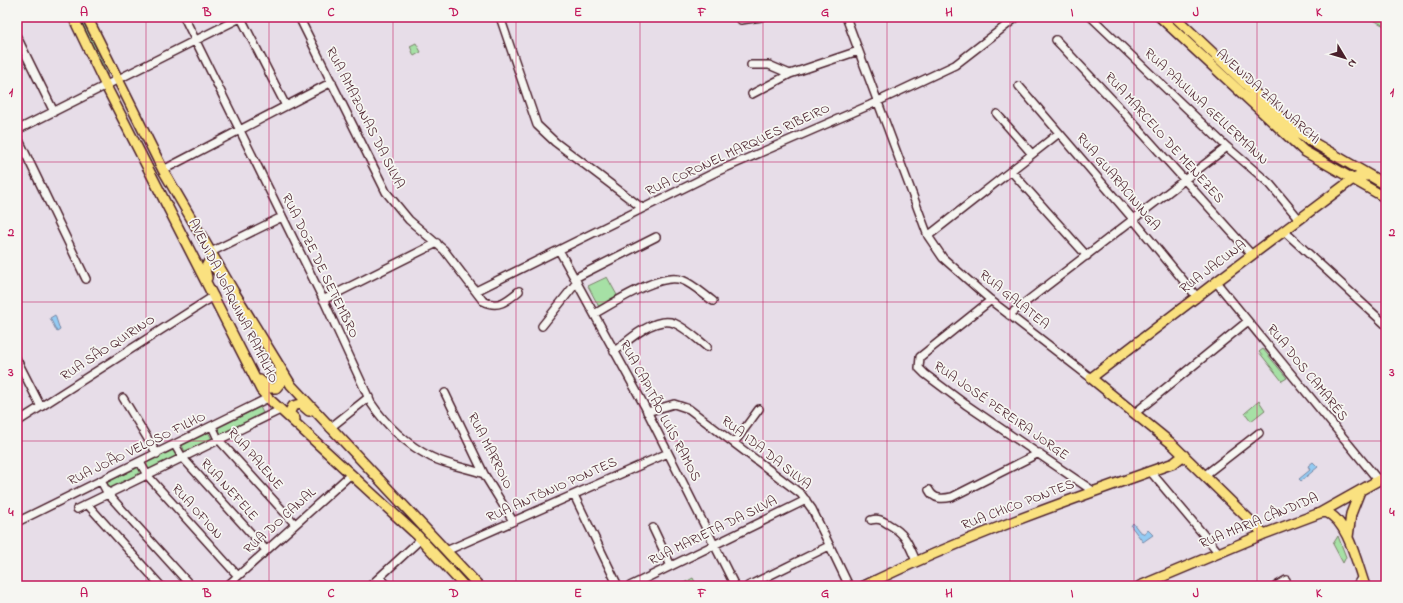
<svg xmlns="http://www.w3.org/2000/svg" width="1403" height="603" viewBox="0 0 1403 603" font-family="'Indie Flower',sans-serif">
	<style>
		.green { fill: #a6e0a5; stroke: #788068 }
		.water { fill: #94cbf3; stroke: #7686a3 }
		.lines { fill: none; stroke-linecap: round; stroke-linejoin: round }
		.minor-casing { stroke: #4a1f2b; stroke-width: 10 }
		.major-casing { stroke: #4a1f2b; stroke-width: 12 }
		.minor { stroke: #f6f6f2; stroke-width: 7 }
		.major { stroke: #fae180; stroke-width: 9 }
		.grid { fill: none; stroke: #c2185b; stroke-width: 1; stroke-opacity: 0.55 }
		.labels { text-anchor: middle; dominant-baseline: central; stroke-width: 3.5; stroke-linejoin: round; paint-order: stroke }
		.street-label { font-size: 14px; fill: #4a1f2b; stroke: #f6f6f2 }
		.neatline { fill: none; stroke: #c2185b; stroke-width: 1.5 }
		.grid-label { font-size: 13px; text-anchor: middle; font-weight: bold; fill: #c2185b }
	</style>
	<rect width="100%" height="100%" fill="#e7dde8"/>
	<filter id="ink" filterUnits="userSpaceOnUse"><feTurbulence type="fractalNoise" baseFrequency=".025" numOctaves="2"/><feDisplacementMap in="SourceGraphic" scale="8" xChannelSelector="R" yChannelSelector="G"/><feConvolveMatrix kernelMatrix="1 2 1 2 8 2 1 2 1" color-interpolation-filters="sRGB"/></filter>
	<g filter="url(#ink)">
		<path class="green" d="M79,17h3l26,58h-1z
			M1368,17h18v10z
			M416,43l5,9 -7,4 -4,-10z
			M607,277l11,20 -19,10 -11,-21z
			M1263,349l24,29 -5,3 -23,-29z
			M1259,401l6,9 -14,11 -6,-8z
			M260,407l3,6 -42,21 -3,-7z
			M208,432l4,7 -27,13 -3,-7z
			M173,450l4,6 -28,14 -4,-7z
			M139,467l3,6 -32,16 -3,-7z
			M1338,536l8,21 -3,6 -10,-19z
			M693,578l3,6 -3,2h-15z"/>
		<path class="water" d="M55,315l5,15 -3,2 -7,-14z
			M1313,462l5,5 -17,14 -2,-2 11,-9 -2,-4z
			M1133,523l6,8 6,3 3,-4 5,5 -10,7 -12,-16z"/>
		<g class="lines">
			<defs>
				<path id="minor" d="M17,17h1
					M184,17l140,284 47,102c14,21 36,42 60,54 16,8 36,11 53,17
					M299,17l87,175 23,28 35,30 39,51c15,8 24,0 36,-10
					M500,17l37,108 18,17 87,66
					M846,17l82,219 15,22 51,45 97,75
					M1091,17l136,130 43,37 29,35
					M241,18l45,88
					M741,20l20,-3
					M17,37l37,75
					M1056,40l63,67 133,148
					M751,65h18l21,9 68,-23
					M1019,86l114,133 64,78
					M752,94l38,-20
					M997,114l35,40
					M17,130l225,-113
					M17,136l69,143
					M163,170l169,-88
					M1011,171l76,85
					M1284,231l102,94
					M928,236l131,-103
					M559,250l85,155 91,181
					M211,252l71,-35
					M575,278l81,-41
					M1216,282l162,198
					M476,291l240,-119 154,-67 85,-40 62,-48
					M323,300l114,-57
					M991,300l-71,57 -1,11 6,6 40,30 128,87
					M594,314c20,-11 66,-42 88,-34 11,4 21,14 31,21
					M1009,315l218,-168
					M542,326l35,-44
					M614,352c13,-11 40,-36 60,-29 12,5 23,16 33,24
					M17,360l24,47
					M445,393l39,81 29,47
					M123,398l34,56
					M647,412l27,-8 15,5 112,85 11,15 37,77
					M1135,413l113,-92
					M17,422l197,-126
					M212,426l6,13 77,85
					M330,428l39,-31
					M734,443l25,-34
					M175,445l7,12 84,93
					M140,462l7,13 91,101
					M1150,471l69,82
					M1205,475l54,-42
					M101,481l7,13 83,92
					M929,490c5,10 14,9 23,7l87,-44
					M574,495l44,91
					M87,504l74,82
					M77,509l203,-99
					M871,520c7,-2 11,0 17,4 18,10 20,19 28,37
					M17,522l251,-124
					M653,528l18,38
					M446,551l222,-98
					M380,577l8,9
					M227,586l123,-111
					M370,586l51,-47
					M630,586l176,-86
					M748,586l81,-40
					M1276,586l10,-6
					M1356,586l6,-9"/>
				<path id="major" d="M73,17l33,69 155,304 7,8 149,137 47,51
					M87,17l76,153 71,122 57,93 188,201
					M1160,17l144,134 82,47
					M1175,17l122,116 89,52
					M207,278l-2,-9 3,-6 6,3 4,6
					M260,380l9,8h7l5,-6 -1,-11
					M295,419l-6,-6 4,-7 8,-2 8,7
					M1320,513l6,-1c22,9 31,52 39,74
					M1264,534l-93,-91 -80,-65 125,-96 137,-103 8,-3h9
					M1348,537l3,-23 9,-23
					M864,586c100,-49 205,-86 310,-123l10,-8
					M1140,586l124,-52 56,-21 66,-37"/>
			</defs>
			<use href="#minor" class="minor-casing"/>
			<use href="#major" class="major-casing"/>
			<use href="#minor" class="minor"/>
			<use href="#major" class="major"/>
		</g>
	</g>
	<path class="grid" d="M146,17v569M269,17v569M393,17v569M516,17v569M640,17v569M763,17v569M887,17v569M1010,17v569M1134,17v569M1257,17v569M17,162h1369M17,302h1369M17,441h1369"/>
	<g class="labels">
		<g class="street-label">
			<text transform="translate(1268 97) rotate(42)">AVENIDA ZAKI NARCHI</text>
			<text transform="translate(1206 107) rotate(43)">RUA PAULINA GELLERMANN</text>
			<text transform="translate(365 118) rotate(63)">RUA AMAZONAS DA SILVA</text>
			<text transform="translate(1164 138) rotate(48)">RUA MARCELO DE MENEZES</text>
			<text transform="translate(738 150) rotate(-25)">RUA CORONEL MARQUES RIBEIRO</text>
			<text transform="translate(1118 182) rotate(50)">RUA GUARACININGA</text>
			<text transform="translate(320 266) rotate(64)">RUA DOZE DE SETEMBRO</text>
			<text transform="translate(1213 267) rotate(-37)">RUA JACUNA</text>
			<text transform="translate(1014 300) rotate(39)">RUA GALATEA</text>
			<text transform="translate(233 301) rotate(63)">AVENIDA JOAQUINA RAMALHO</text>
			<text transform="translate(108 348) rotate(-33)">RUA SÃO QUIRINO</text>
			<text transform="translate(1307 373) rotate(51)">RUA DOS CAMARÉS</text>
			<text transform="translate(660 411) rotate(62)">RUA CAPITÃO LUÍS RAMOS</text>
			<text transform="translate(1001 411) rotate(35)">RUA JOSÉ PEREIRA JORGE</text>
			<text transform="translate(137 449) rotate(-26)">RUA JOÃO VELOSO FILHO</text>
			<text transform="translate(490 451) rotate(63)">RUA MARROIO</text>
			<text transform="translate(766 453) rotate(38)">RUA IDA DA SILVA</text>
			<text transform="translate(255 459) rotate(49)">RUA PALENE</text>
			<text transform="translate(229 490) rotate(48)">RUA NEFELE</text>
			<text transform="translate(552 490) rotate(-24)">RUA ANTÔNIO PONTES</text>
			<text transform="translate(1018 505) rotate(-21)">RUA CHICO PONTES</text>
			<text transform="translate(197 512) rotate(48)">RUA OFION</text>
			<text transform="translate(280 521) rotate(-42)">RUA DO CANAL</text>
			<text transform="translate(1259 521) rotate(-22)">RUA MARIA CÂNDIDA</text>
			<text transform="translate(713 531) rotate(-26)">RUA MARIETA DA SILVA</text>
		</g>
	</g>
	<rect width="1403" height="603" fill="none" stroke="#f6f6f2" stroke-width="44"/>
	<g transform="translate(1345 58) rotate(128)" stroke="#f6f6f2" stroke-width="3" paint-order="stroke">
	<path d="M0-3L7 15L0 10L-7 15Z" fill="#4a1f2b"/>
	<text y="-6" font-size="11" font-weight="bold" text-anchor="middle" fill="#4a1f2b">N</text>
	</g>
	<rect x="22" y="22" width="1359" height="559" class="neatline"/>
	<g class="grid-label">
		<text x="84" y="16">A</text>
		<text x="207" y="16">B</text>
		<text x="331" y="16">C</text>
		<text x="454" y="16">D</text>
		<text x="578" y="16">E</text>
		<text x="702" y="16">F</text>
		<text x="825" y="16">G</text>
		<text x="949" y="16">H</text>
		<text x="1072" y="16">I</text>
		<text x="1196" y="16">J</text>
		<text x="1319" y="16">K</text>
		<text x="11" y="96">1</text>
		<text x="1392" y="96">1</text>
		<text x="11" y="236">2</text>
		<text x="1392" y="236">2</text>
		<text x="11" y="376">3</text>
		<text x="1392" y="376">3</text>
		<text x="11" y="516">4</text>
		<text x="1392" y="516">4</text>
		<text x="84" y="597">A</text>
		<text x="207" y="597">B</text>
		<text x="331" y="597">C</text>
		<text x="454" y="597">D</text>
		<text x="578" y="597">E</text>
		<text x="702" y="597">F</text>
		<text x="825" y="597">G</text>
		<text x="949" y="597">H</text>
		<text x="1072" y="597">I</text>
		<text x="1196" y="597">J</text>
		<text x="1319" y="597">K</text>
	</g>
</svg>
